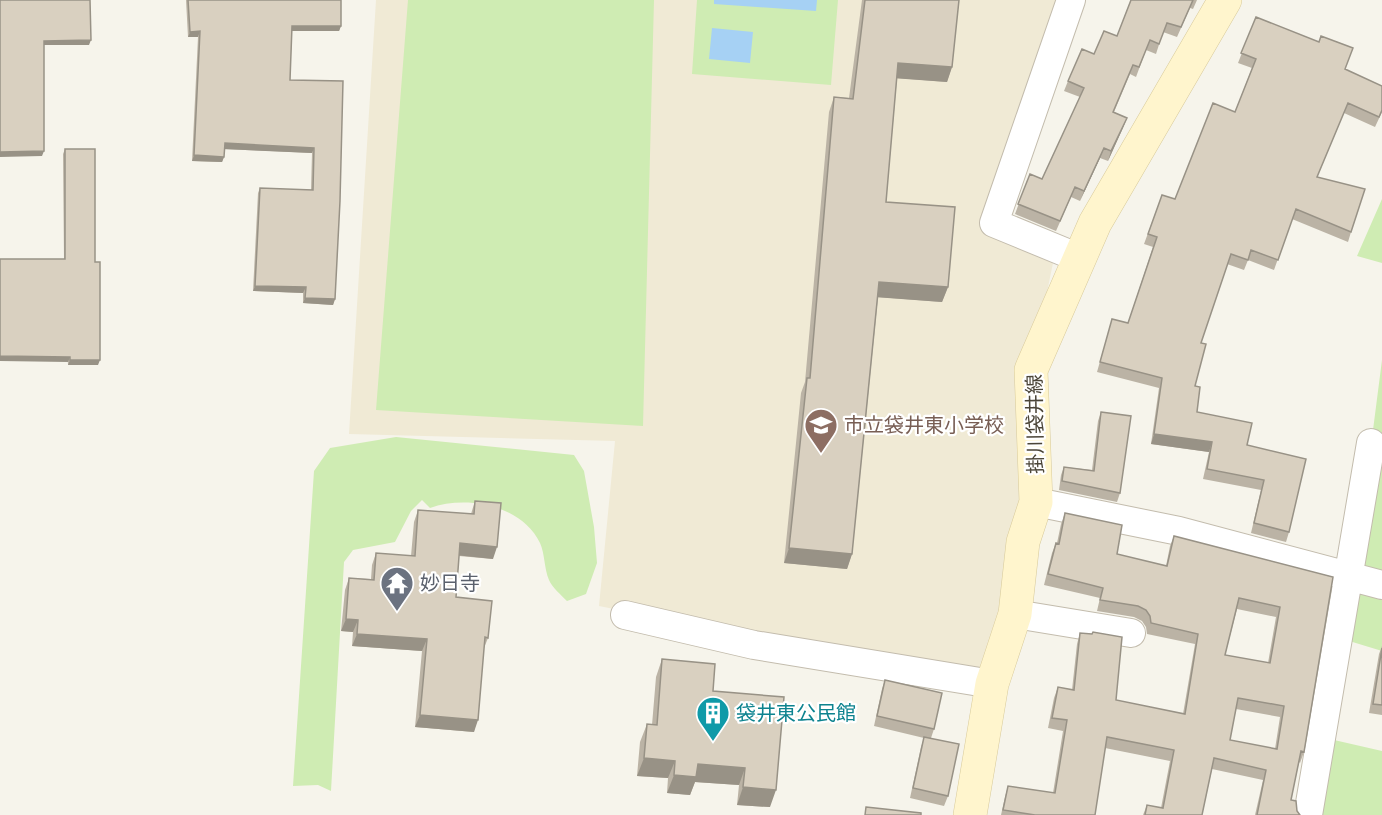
<svg xmlns="http://www.w3.org/2000/svg" width="1382" height="815" viewBox="0 0 1382 815" font-family="Cabin,'Noto Sans JP',sans-serif">
	<style>
		.education { fill: #f0ead5 }
		.green { fill: #cfecb3 }
		.water { fill: #a6d1f4 }
		.lines { fill: none; stroke-linecap: round; stroke-linejoin: round }
		.street-casing { stroke: #c3bcad; stroke-width: 30 }
		.secondary-casing { stroke: #d8ca9a; stroke-width: 34 }
		.street { stroke: #fff; stroke-width: 28 }
		.secondary { stroke: #fff5cd; stroke-width: 33 }
		.wall { fill: #bbb3a5; fill-rule: evenodd }
		.shaded-wall { fill: #989286 }
		.building { fill: #d9d0c0; stroke: #989286; stroke-width: 1.5; fill-rule: evenodd }
		.labels { text-anchor: middle; dominant-baseline: central; stroke-width: 4.5; stroke-linejoin: round; paint-order: stroke }
		.street-label { font-size: 20px; fill: #4b4538; stroke: #fff }
		.education-label { font-size: 20px; fill: #785e54; stroke: #fff; text-anchor: start }
		.worship-label { font-size: 20px; fill: #5b616d; stroke: #fff; text-anchor: start }
		.culture-label { font-size: 20px; fill: #0d838f; stroke: #fff; text-anchor: start }
	</style>
	<rect width="100%" height="100%" fill="#f6f4eb"/>
	<path class="education" d="M376,0h692l-74,223 59,40 -22,107 5,132 -44,182 -393,-78 16,-165 -266,-7z"/>
	<path class="green" d="M408,0h246l-11,426 -267,-16z
		M697,0h141l-7,85 -139,-11z
		M1382,199v64l-25,-7z
		M1382,360v291l-36,-11z
		M396,437l178,18 10,16 10,56 3,36 -11,31 -19,7c-6,-6 -15,-14 -18,-21 -5,-12 -4,-26 -9,-37 -18,-38 -73,-48 -110,-35l-8,-8 -11,11 -16,31 -42,8 -9,12 -13,229 -13,-6 -25,1 21,-315 16,-23z
		M1321,737l61,14v64h-67z"/>
	<path class="water" d="M714,0h103l-1,11 -102,-7z
		M712,28l41,4 -3,31 -41,-4z"/>
	<g class="lines">
		<defs>
			<path id="street" d="M1071,0l-77,223 85,35
				M1036,502l143,29 203,54
				M1015,614l116,19
				M625,615l129,30 238,39
				M1308,815l63,-372"/>
			<path id="secondary" d="M970,815l22,-131 23,-70 8,-72 13,-40 -5,-132 64,-147 130,-223"/>
		</defs>
		<use href="#street" class="street-casing"/>
		<use href="#secondary" class="secondary-casing"/>
		<use href="#street" class="street"/>
		<use href="#secondary" class="secondary"/>
	</g>
	<path class="wall" d="M186,0h155v26l-2,5h-47l-2,49 53,1 -8,218 -2,6 -30,-2v-10l-50,-2 5,-98 2,-5 51,2 1,-37 -88,-4v8l-2,5 -30,-1 6,-124h-10z
		M862,0h97l-7,67 -5,15 -50,-4 -11,124 62,85 -6,15 -64,-5 -26,257 -5,15 -63,-6 17,-170 4,-11 24,-270 5,-15 15,1z
		M1131,0h66l-4,9 -3,-1 -13,29 -14,-5 -7,22 -10,-4 -10,27 -6,-3 -16,38 13,6 -19,43 -8,-3 -20,43 -9,-4 -15,34 -41,-17 15,-40 12,5 38,-82 -16,-6 4,-10 49,-45z
		M1256,17l89,52 37,43 -7,15 -31,-14 -27,64 34,55 -3,10 -56,-23 -18,51 -26,-10 -4,10 -17,-6 -26,79 -6,43 2,26 50,33 42,87 -3,10 -35,-9 10,-43 -58,-11 6,-27 -58,-8 8,-56 -62,-16 15,-53 16,4 25,-76 -9,-3 18,-49 13,4 60,-87 17,-44 -14,-5z
		M65,149l30,113 3,103h-30l-4,-106 -1,-105z
		M1101,412l19,81 -3,9 -58,-12 2,-15 3,-8 28,3 6,-49z
		M475,501l18,58 -34,-3 -3,41 32,41 -4,10 -10,84 -59,-5 7,-76 -70,-5 1,-14 -12,-1 4,-41 4,-12 22,1 1,-14 4,-12 35,3 3,-34 4,-12 53,4z
		M1065,513l52,41 49,12 4,-20 4,-10 159,41 -29,175 -4,11 -1,-1 -8,38 9,15h-45l8,-35 -51,-11 -10,46h-59l4,-10 14,3 9,-47 -65,-13 -10,67h-94l4,-18 3,-11 45,7 10,-62 -15,-3 6,-30 4,-11 14,3 5,-46 3,-11 36,67 67,14 12,-70 -48,-10 -1,-7 -4,-6 -8,-4 -37,-6 3,-13 -56,-13 8,-32 4,-10h1l4,-19zM1237,609l39,8 -8,46 -43,-8zM1236,709l44,8 -5,32 -45,-9z
		M1382,646v69l-13,-2 10,-59z
		M662,659l51,32 57,116 -33,-2 2,-20 -44,-3 -5,13 -23,-2 1,-15 -31,-2 3,-34 7,-18 5,1 4,-48z
		M885,680l49,49 -3,9 17,58 -4,10 -34,-8 11,-51 3,-9 -50,-12 8,-37z"/>
	<path class="shaded-wall" d="M292,26h49l-2,5h-49z
		M200,31l-2,6h-10l2,-5z
		M91,40l-2,5h-47l2,-4z
		M898,63l54,4 -5,15 -55,-4z
		M1127,118l-4,10 -15,33 3,-10z
		M225,143l89,5 -2,5 -89,-4z
		M1104,148l-4,10 -20,43 4,-10z
		M44,151l-2,5 -42,1v-5z
		M194,155l30,2 -2,5 -30,-1z
		M879,282l69,5 -6,15 -68,-5z
		M255,286l51,1 -3,6 -50,-2z
		M305,298l30,1 -2,6 -30,-2z
		M0,356l70,1 -2,5 -68,-1z
		M70,360h30l-2,5h-30z
		M1154,434l58,8 -3,10 -58,-8z
		M460,543l37,4 -4,12 -38,-4z
		M789,548l63,6 -5,15 -63,-6z
		M346,619l12,1 -5,12 -12,-1z
		M357,634l70,5 -5,12 -70,-5z
		M420,715l58,5 -4,12 -59,-5z
		M644,758l31,3 -7,17 -31,-2z
		M698,764l47,4 -6,17 -44,-3 -5,13 -23,-2 7,-18z
		M743,787l33,3 -6,17 -33,-2z"/>
	<path class="building" d="M0,0h90l1,40 -47,1v110l-44,1z
		M188,0h153v26h-49l-2,54 53,1 -3,120 -5,98 -30,-1 1,-11 -51,-1 5,-98 53,2 1,-42 -89,-5 -1,14 -30,-2 6,-124 -10,1z
		M865,0h94l-7,67 -54,-4 -12,139 69,5 -7,80 -69,-5 -27,272 -63,-6 18,-170h3l24,-281 19,2z
		M1131,0h62l-12,27 -14,-4 -8,21 -9,-4 -11,27 -6,-2 -20,47 14,6 -16,33 -7,-3 -20,43 -9,-4 -15,34 -42,-17 12,-30 12,5 42,-91 -16,-7 14,-32 12,5 10,-23 13,5z
		M1256,17l63,25 2,-6 32,12 -8,21 37,17v24l-3,7 -31,-14 -31,74 48,12 -14,43 -55,-23 -18,51 -27,-10 -3,10 -17,-6 -30,89 5,1 -11,42 5,1 -3,25 55,11 -5,22 59,14 -17,73 -35,-9 10,-43 -57,-11 5,-27 -58,-8 8,-56 -62,-16 12,-43 16,4 29,-86 -9,-3 14,-39 13,4 38,-96 22,9 21,-53 -15,-6z
		M65,149h30v113h5v98h-30v-3l-70,-1v-97h65z
		M1101,412l30,4 -11,77 -58,-12 2,-14 30,4z
		M475,501l26,2 -4,44 -37,-4 -4,54 36,4 -4,37 -3,-1 -7,83 -58,-5 7,-76 -70,-5 1,-14 -12,-1 3,-41 25,2 2,-27 39,3 3,-46 56,4z
		M1065,513l57,12 -5,29 50,12 7,-30 159,41 -29,175 -3,-1 -10,49 5,1 1,10 3,4h-43l9,-45 -52,-12 -12,57h-57l2,-10 16,3 11,-58 -67,-13 -12,78h-60l-32,-5 5,-24 47,7 12,-73 -15,-2 6,-31 16,3 6,-57 12,1 1,-2 29,5 -6,63 69,14 13,-80 -47,-11 -1,-7 -4,-6 -8,-4 -38,-6 3,-12 -55,-14 8,-31 3,1zM1239,598l41,9 -10,56 -45,-8zM1238,698l46,8 -7,43 -47,-9z
		M1382,648v57l-9,-1z
		M662,659l53,5 -2,27 71,6 -8,93 -33,-3 2,-19 -47,-4 -2,13 -22,-2 1,-14 -31,-3 3,-34 10,1z
		M885,680l57,13 -8,36 -57,-13z
		M924,737l35,7 -11,52 -35,-8z
		M866,807l55,6v2h-56z"/>
	<defs>
		<symbol id="school-pin" viewBox="-11 -11 22 30"><path d="M0 17L-7.5 6A9.5 9.5 0 1 1 7.5 6Z" fill="#8d6e63" stroke="#fff"/><path d="M0-5L7-2L0 1L-7-2ZM-4 1L0 2.5L4 1V4Q0 6-4 4Z" fill="#fff"/></symbol>
		<symbol id="temple-pin" viewBox="-11 -11 22 30"><path d="M0 17L-7.5 6A9.5 9.5 0 1 1 7.5 6Z" fill="#6b7280" stroke="#fff"/><path d="M0-6L5-2H3V0L6.5 2.5H4V6H1.5V3h-3V6H-4V2.5H-6.5L-3 0V-2H-5Z" fill="#fff"/></symbol>
		<symbol id="building-pin" viewBox="-11 -11 22 30"><path d="M0 17L-7.5 6A9.5 9.5 0 1 1 7.5 6Z" fill="#0f9aa8" stroke="#fff"/><path d="M-4-6H4V6H1V3H-1V6H-4ZM-2.5-4.3h1.7v1.8h-1.7ZM.8-4.3h1.7v1.8H.8ZM-2.5-1h1.7V.8h-1.7ZM.8-1h1.7V.8H.8Z" fill="#fff"/></symbol>
	</defs>
	<g fill-rule="evenodd">
		<use href="#school-pin" x="802" y="406" width="38" height="52"/>
		<use href="#temple-pin" x="378" y="564" width="38" height="52"/>
		<use href="#building-pin" x="694" y="694" width="38" height="52"/>
	</g>
	<g class="labels">
		<g class="street-label">
			<text transform="translate(1035 424) rotate(-91)">掛川袋井線</text>
		</g>
		<g class="education-label">
			<text x="844" y="425">市立袋井東小学校</text>
		</g>
		<g class="worship-label">
			<text x="420" y="583">妙日寺</text>
		</g>
		<g class="culture-label">
			<text x="736" y="713">袋井東公民館</text>
		</g>
	</g>
</svg>
